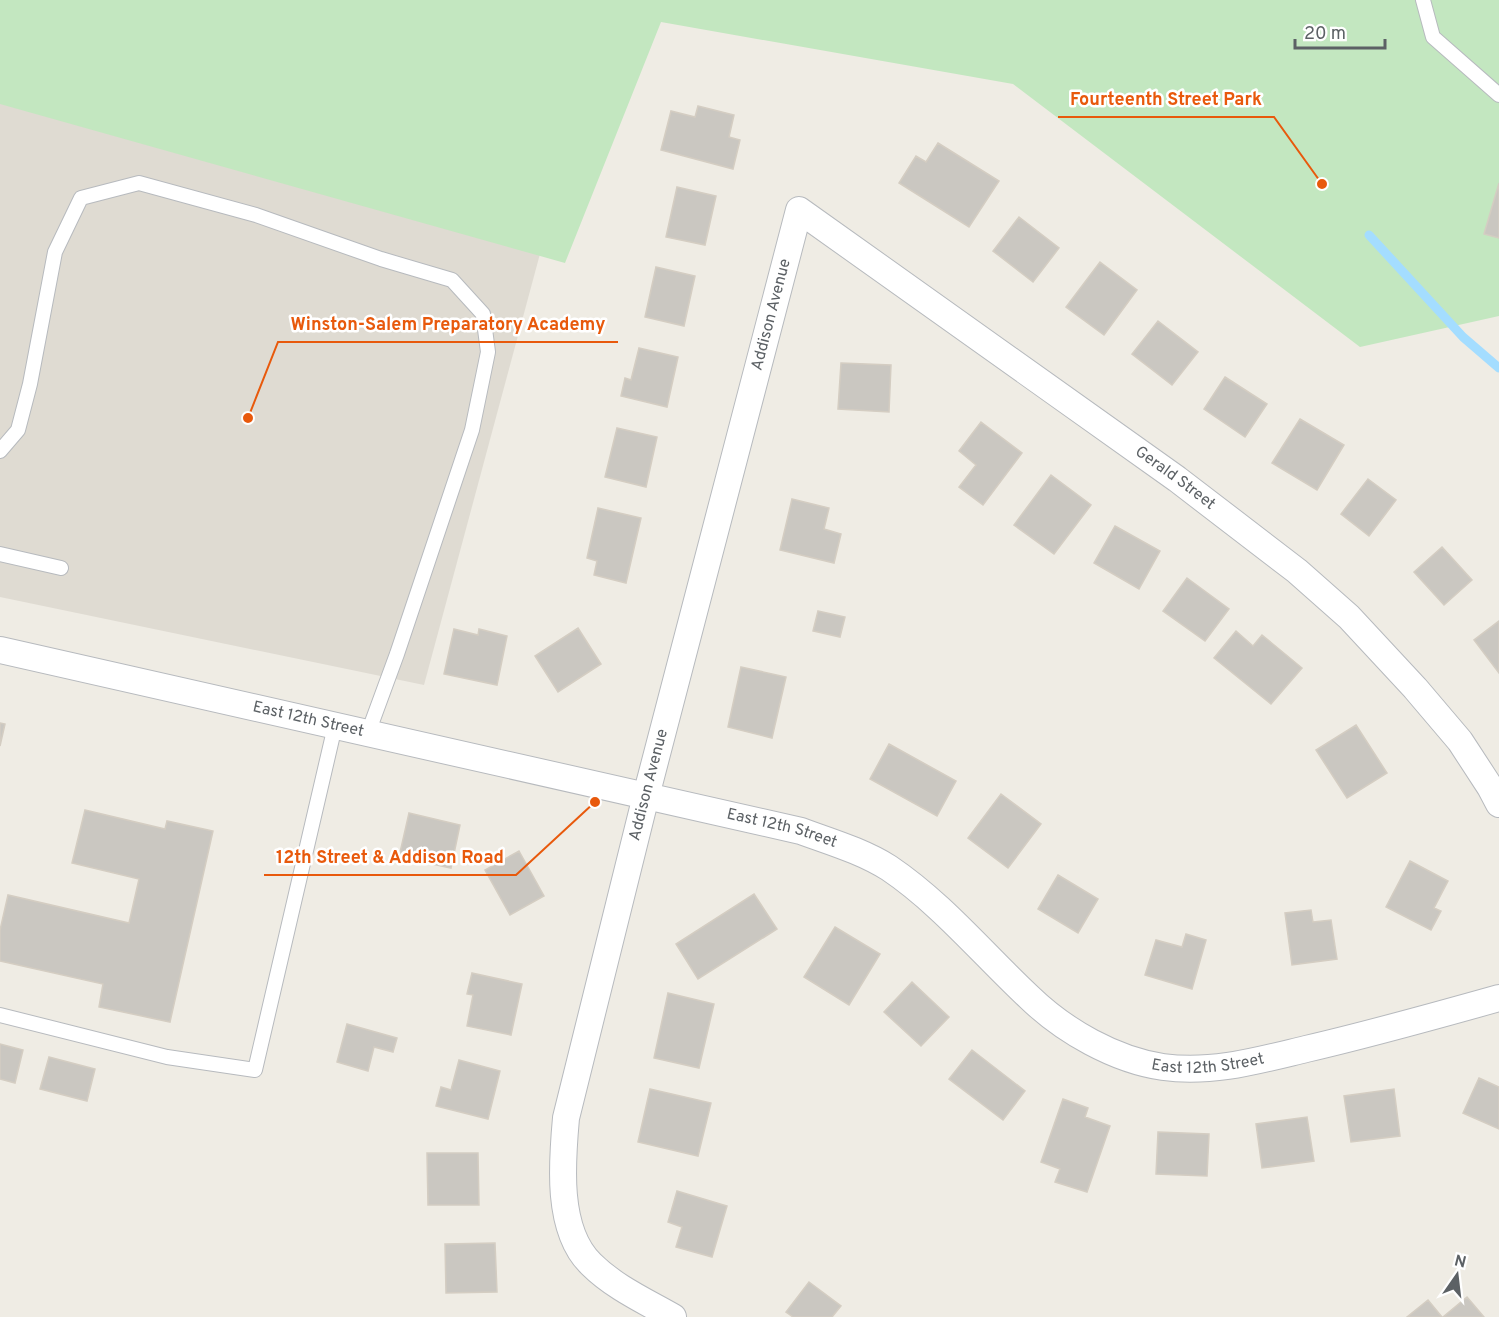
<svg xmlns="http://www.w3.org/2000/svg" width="1499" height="1317" viewBox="0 0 1499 1317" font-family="Overpass,sans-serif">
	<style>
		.education { fill: #dfdbd2 }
		.green { fill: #c3e7c0 }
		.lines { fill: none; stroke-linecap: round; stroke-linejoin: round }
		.stream { stroke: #a4ddff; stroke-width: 9 }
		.building { fill: #cac7c1; stroke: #d4cdc2; stroke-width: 1.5 }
		.lane-casing { stroke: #b7babe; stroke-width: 16 }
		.street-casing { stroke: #b7babe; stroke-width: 28 }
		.lane { stroke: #fff; stroke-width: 14 }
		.street { stroke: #fff; stroke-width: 26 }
		.labels { text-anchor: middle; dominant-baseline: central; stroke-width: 5; stroke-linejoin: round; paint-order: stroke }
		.street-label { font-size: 16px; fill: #5c6165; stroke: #fff }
		.leader { fill: none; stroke: #e8590c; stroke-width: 2 }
		.callout-dot { fill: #e8590c; stroke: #fff; stroke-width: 2 }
		.callout-label { font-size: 18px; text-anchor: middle; font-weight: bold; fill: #e8590c; stroke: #fff; stroke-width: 5; stroke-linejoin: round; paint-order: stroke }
	</style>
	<rect width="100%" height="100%" fill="#efece4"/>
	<path class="education" d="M0,0l544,239 -120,446 -424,-88z"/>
	<path class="green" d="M0,0h1499v316l-139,31 -347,-263 -352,-62 -96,241 -565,-159z"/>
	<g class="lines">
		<path class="stream" d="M1369,235l94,102 36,31"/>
	</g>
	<path class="building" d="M698,106l36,9 -5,22 11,3 -7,29 -72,-19 10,-39 24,6z
		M938,143l61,38 -30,46 -70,-44 17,-27 10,6z
		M1499,183v55l-15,-4z
		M677,187l39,9 -11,49 -39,-8z
		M1019,217l40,31 -26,34 -40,-31z
		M1100,262l37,28 -33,45 -38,-28z
		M656,267l39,9 -11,50 -39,-9z
		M1158,321l40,31 -26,33 -40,-31z
		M639,348l39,9 -11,50 -46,-11 4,-18 6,2z
		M841,363l50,2 -2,47 -51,-3z
		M1225,377l42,27 -22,33 -41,-28z
		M1300,419l44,26 -27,45 -45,-27z
		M981,422l41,31 -39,52 -24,-18 17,-22 -17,-14z
		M617,428l40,9 -11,50 -41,-10z
		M1051,475l40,30 -37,49 -40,-29z
		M1368,479l28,21 -27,36 -28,-22z
		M792,499l37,9 -5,21 17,5 -7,29 -54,-13z
		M598,508l43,10 -15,65 -32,-8 3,-14 -10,-3z
		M1115,526l45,25 -21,38 -45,-26z
		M1442,547l30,33 -28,25 -30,-33z
		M1187,578l42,31 -24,32 -42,-30z
		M818,611l27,6 -5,20 -27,-6z
		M1499,621v52l-25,-33z
		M578,628l23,36 -43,28 -23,-36z
		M454,629l24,6 1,-6 28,7 -10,49 -53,-11z
		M1236,631l17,15 9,-11 40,33 -31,36 -57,-46z
		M741,667l45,10 -14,61 -44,-11z
		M0,723l5,1 -5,22z
		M1356,725l31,48 -40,25 -31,-48z
		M889,744l67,37 -19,35 -67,-37z
		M1001,794l40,30 -33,44 -40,-30z
		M85,810l80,19 2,-8 46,10 -43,191 -71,-15 4,-23 -103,-23v-31l8,-35 121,28 10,-44 -67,-16z
		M409,813l51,12 -9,43 -52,-11z
		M519,851l25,45 -34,19 -25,-45z
		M1410,861l38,20 -14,27 7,3 -10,19 -45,-23z
		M1058,875l40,24 -20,34 -40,-24z
		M754,894l23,35 -79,50 -22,-35z
		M1311,910l2,12 18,-2 6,39 -45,6 -7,-52z
		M835,927l45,27 -31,51 -45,-28z
		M1186,934l20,6 -14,49 -47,-14 11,-35 26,7z
		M472,973l50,11 -11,51 -44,-9 6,-31 -6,-1z
		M912,982l37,35 -28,29 -37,-34z
		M668,993l46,11 -15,64 -45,-10z
		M347,1024l50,14 -4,14 -19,-5 -6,24 -31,-9z
		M0,1044l23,6 -8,33 -15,-4z
		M972,1050l53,41 -22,29 -54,-41z
		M49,1057l46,12 -8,32 -47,-12z
		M459,1060l41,11 -12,48 -52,-13 5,-19 10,3z
		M1479,1078l20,9v42l-36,-16z
		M650,1089l61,14 -13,53 -60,-14z
		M1394,1089l6,47 -49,6 -7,-46z
		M1063,1099l25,9 -3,9 25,9 -23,66 -32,-10 5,-13 -19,-7z
		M1307,1117l7,44 -52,7 -6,-44z
		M1158,1132l51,2 -2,42 -51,-2z
		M427,1153h51l1,52h-51z
		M677,1191l50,15 -15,51 -36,-10 6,-20 -14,-5z
		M495,1243l2,49 -51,1 -1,-49z
		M809,1282l32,24 -9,11h-39l-7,-5z
		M1467,1297l17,20h-41z
		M1428,1300l14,17h-35z"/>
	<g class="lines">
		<defs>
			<path id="lane" d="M1423,0l10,37 66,58
				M0,451l18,-21 12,-46 25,-132 26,-54 58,-15 117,32 125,44 71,21 31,34 5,38 -16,78 -75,224 -29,79
				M0,554l61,14
				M0,1015l167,42 88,13 80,-344"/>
			<g id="street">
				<path id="s1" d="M0,650l801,181c30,11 61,20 88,37 52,35 94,86 140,129 35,34 86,63 134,70 49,7 97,-7 143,-18 65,-15 129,-33 193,-51"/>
				<path id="s2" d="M673,1317c-28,-16 -59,-30 -82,-53 -35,-34 -29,-102 -25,-146l80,-322 153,-586 378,269 120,92 52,46 66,71 45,53 30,46 9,17"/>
			</g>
		</defs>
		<use href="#lane" class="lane-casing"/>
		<use href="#street" class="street-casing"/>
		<use href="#lane" class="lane"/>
		<use href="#street" class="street"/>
	</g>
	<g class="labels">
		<g class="street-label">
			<text stroke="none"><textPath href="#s2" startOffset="1080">Addison Avenue</textPath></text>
			<text stroke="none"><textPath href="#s2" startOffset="1650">Gerald Street</textPath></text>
			<text stroke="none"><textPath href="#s1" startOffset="316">East 12th Street</textPath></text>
			<text stroke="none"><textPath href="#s2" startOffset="594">Addison Avenue</textPath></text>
			<text stroke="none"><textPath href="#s1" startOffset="802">East 12th Street</textPath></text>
			<text stroke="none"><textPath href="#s1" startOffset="1306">East 12th Street</textPath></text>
		</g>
	</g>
	<path class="leader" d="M1322 184L1274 117H1058M248 418L278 342H618M595 802L516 875H264"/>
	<g class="callout-dot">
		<circle cx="1322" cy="184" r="6"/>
		<circle cx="248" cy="418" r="6"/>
		<circle cx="595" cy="802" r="6"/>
	</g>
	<g class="callout-label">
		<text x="1166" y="105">Fourteenth Street Park</text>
		<text x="448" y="330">Winston-Salem Preparatory Academy</text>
		<text x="390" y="863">12th Street &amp; Addison Road</text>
	</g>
	<g transform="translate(1457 1275) rotate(14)" stroke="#ffffff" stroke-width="4.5" paint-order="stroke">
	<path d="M0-4.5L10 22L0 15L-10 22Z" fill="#5c6165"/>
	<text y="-9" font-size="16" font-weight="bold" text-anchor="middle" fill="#5c6165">N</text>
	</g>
	<path d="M1295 39v9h90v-9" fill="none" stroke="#5c6165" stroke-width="3"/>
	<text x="1304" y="39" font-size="18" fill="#5c6165" stroke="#ffffff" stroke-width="4.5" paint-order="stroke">20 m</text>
</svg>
